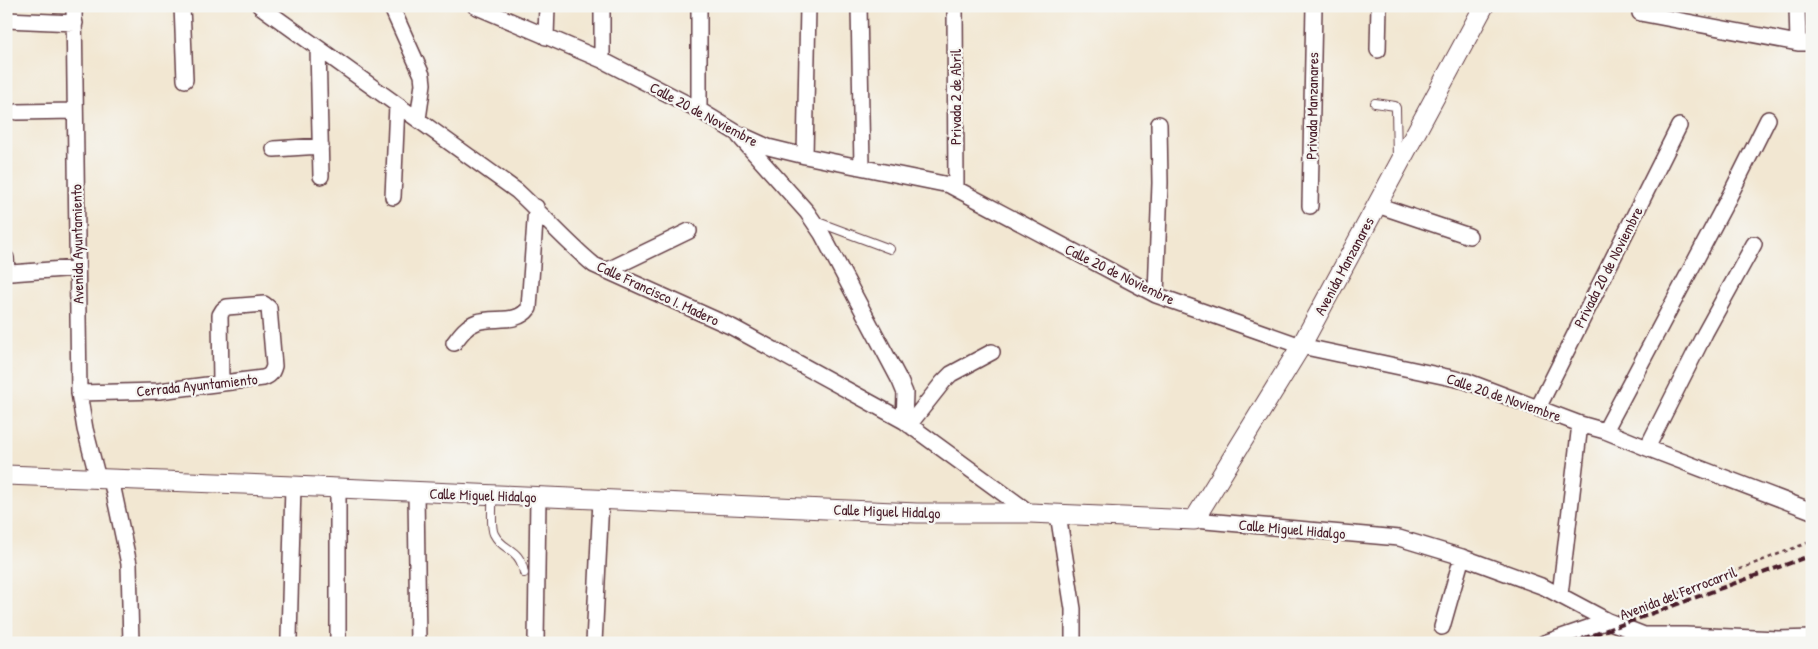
<svg xmlns="http://www.w3.org/2000/svg" width="1818" height="649" viewBox="0 0 1818 649" font-family="'Patrick Hand',sans-serif">
	<style>
		.lines { fill: none; stroke-linecap: round; stroke-linejoin: round }
		.service-casing { stroke: #633d44; stroke-width: 10 }
		.minor-casing { stroke: #633d44; stroke-width: 18 }
		.tertiary-casing { stroke: #633d44; stroke-width: 21 }
		.path { stroke: #633d44; stroke-width: 2.5; stroke-dasharray: 4 4; stroke-linecap: butt }
		.service { stroke: #fff; stroke-width: 8 }
		.minor { stroke: #fff; stroke-width: 15 }
		.tertiary { stroke: #fff; stroke-width: 19 }
		.rail { stroke: #4a1f2b; stroke-width: 4; stroke-dasharray: 8 4; stroke-linecap: butt }
		.labels { text-anchor: middle; dominant-baseline: central; stroke-width: 4.5; stroke-linejoin: round; paint-order: stroke }
		.street-label { font-size: 15px; fill: #4a1f2b; stroke: #f6f6f2 }
	</style>
	<rect width="100%" height="100%" fill="#f6f6f2"/>
	<filter id="ink" filterUnits="userSpaceOnUse"><feTurbulence type="fractalNoise" baseFrequency=".02" numOctaves="2"/><feDisplacementMap in="SourceGraphic" scale="10" xChannelSelector="R" yChannelSelector="G"/><feConvolveMatrix kernelMatrix="1 2 1 2 8 2 1 2 1" color-interpolation-filters="sRGB"/></filter>
	<filter id="wash" filterUnits="userSpaceOnUse"><feTurbulence type="fractalNoise" baseFrequency=".0096" numOctaves="4" result="noise"/><feDisplacementMap in="SourceGraphic" scale="20" xChannelSelector="R" yChannelSelector="G"/><feGaussianBlur stdDeviation="1.12" result="paint"/><feColorMatrix in="noise" values="0 0 0 0 0 0 0 0 0 0 0 0 0 0 0 0 0 1.4 0 .05"/><feComposite in="paint" operator="in"/></filter>
	<g filter="url(#wash)">
		<rect width="100%" height="100%" fill="#f2e7d2"/>
	</g>
	<g filter="url(#ink)">
		<g class="lines">
			<defs>
				<path id="service" d="M1375,103l20,3 1,2 1,51
					M815,221l75,28
					M492,495c1,10 -2,31 2,39 9,18 26,13 30,39"/>
				<path id="minor" d="M74,6l5,387 6,36 13,50
					M182,6l3,74
					M260,6l257,185c26,24 49,51 77,74l138,62 172,94 126,92
					M391,6l31,69 1,9 -5,35
					M475,6l127,54 97,50 38,23 31,14 37,9 144,29 207,110 145,51 165,35 114,43 25,7 42,17 165,63
					M602,6v54
					M859,6l3,161
					M955,6l1,182
					M1797,6l1,37
					M1640,13l158,30h14
					M6,20l69,3
					M546,37l1,-31
					M318,48l3,128
					M1378,50l1,-44
					M699,110v-104
					M17,112l58,-1
					M739,136l68,76 15,22 78,147 5,12 -1,28
					M274,149l47,-3
					M805,156l3,-150
					M393,197l4,-92
					M1377,205l92,31
					M1310,206l4,-200
					M6,258l1,12 4,3 66,-5
					M606,271l83,-40
					M1156,295l4,-112 -1,-59
					M454,343c6,-8 12,-17 23,-21 17,-6 40,3 52,-14l7,-101
					M79,393l80,-2 104,-13c7,-2 9,-5 11,-12l-5,-58 -5,-4 -37,3 -4,3 -3,5 1,68
					M1538,408l141,-282
					M909,425l34,-43 8,-8 41,-22
					M1605,431l124,-234 39,-78
					M1647,448l58,-115 49,-89
					M111,479l18,85 2,79
					M338,488v155
					M416,492l2,151
					M1058,514l15,95v34
					M1194,520l205,18 63,19 82,30 64,34 36,14
					M1560,595l20,-171
					M1442,627l20,-70
					M289,638l4,-152
					M536,643l2,-146
					M594,643l7,-143
					M1544,643l64,-22
					M1619,643l25,-8h41l93,4 34,-1"/>
				<path id="tertiary" d="M6,475l287,11 624,27h113l164,7 107,-174 183,-340"/>
			</defs>
			<use href="#service" class="service-casing"/>
			<use href="#minor" class="minor-casing"/>
			<use href="#tertiary" class="tertiary-casing"/>
			<path class="path" d="M1627,613l185,-72"/>
			<use href="#service" class="service"/>
			<use href="#minor" class="minor"/>
			<use href="#tertiary" class="tertiary"/>
			<path class="rail" d="M1571,643l241,-88"/>
		</g>
	</g>
	<g class="labels">
		<g class="street-label">
			<text transform="translate(955 97) rotate(-90)">Privada 2 de Abril</text>
			<text transform="translate(1312 106) rotate(-89)">Privada Manzanares</text>
			<text transform="translate(704 114) rotate(28)">Calle 20 de Noviembre</text>
			<text transform="translate(77 244) rotate(-91)">Avenida Ayuntamiento</text>
			<text transform="translate(1344 266) rotate(-62)">Avenida Manzanares</text>
			<text transform="translate(1608 267) rotate(-63)">Privada 20 de Noviembre</text>
			<text transform="translate(1120 274) rotate(26)">Calle 20 de Noviembre</text>
			<text transform="translate(658 293) rotate(25)">Calle Francisco I. Madero</text>
			<text transform="translate(197 385) rotate(-6)">Cerrada Ayuntamiento</text>
			<text transform="translate(1504 397) rotate(19)">Calle 20 de Noviembre</text>
			<text transform="translate(483 495) rotate(2)">Calle Miguel Hidalgo</text>
			<text transform="translate(887 511) rotate(2)">Calle Miguel Hidalgo</text>
			<text transform="translate(1292 529) rotate(5)">Calle Miguel Hidalgo</text>
			<text transform="translate(1678 593) rotate(-21)">Avenida del Ferrocarril</text>
		</g>
	</g>
	<rect width="1818" height="649" fill="none" stroke="#f6f6f2" stroke-width="25"/>
</svg>
